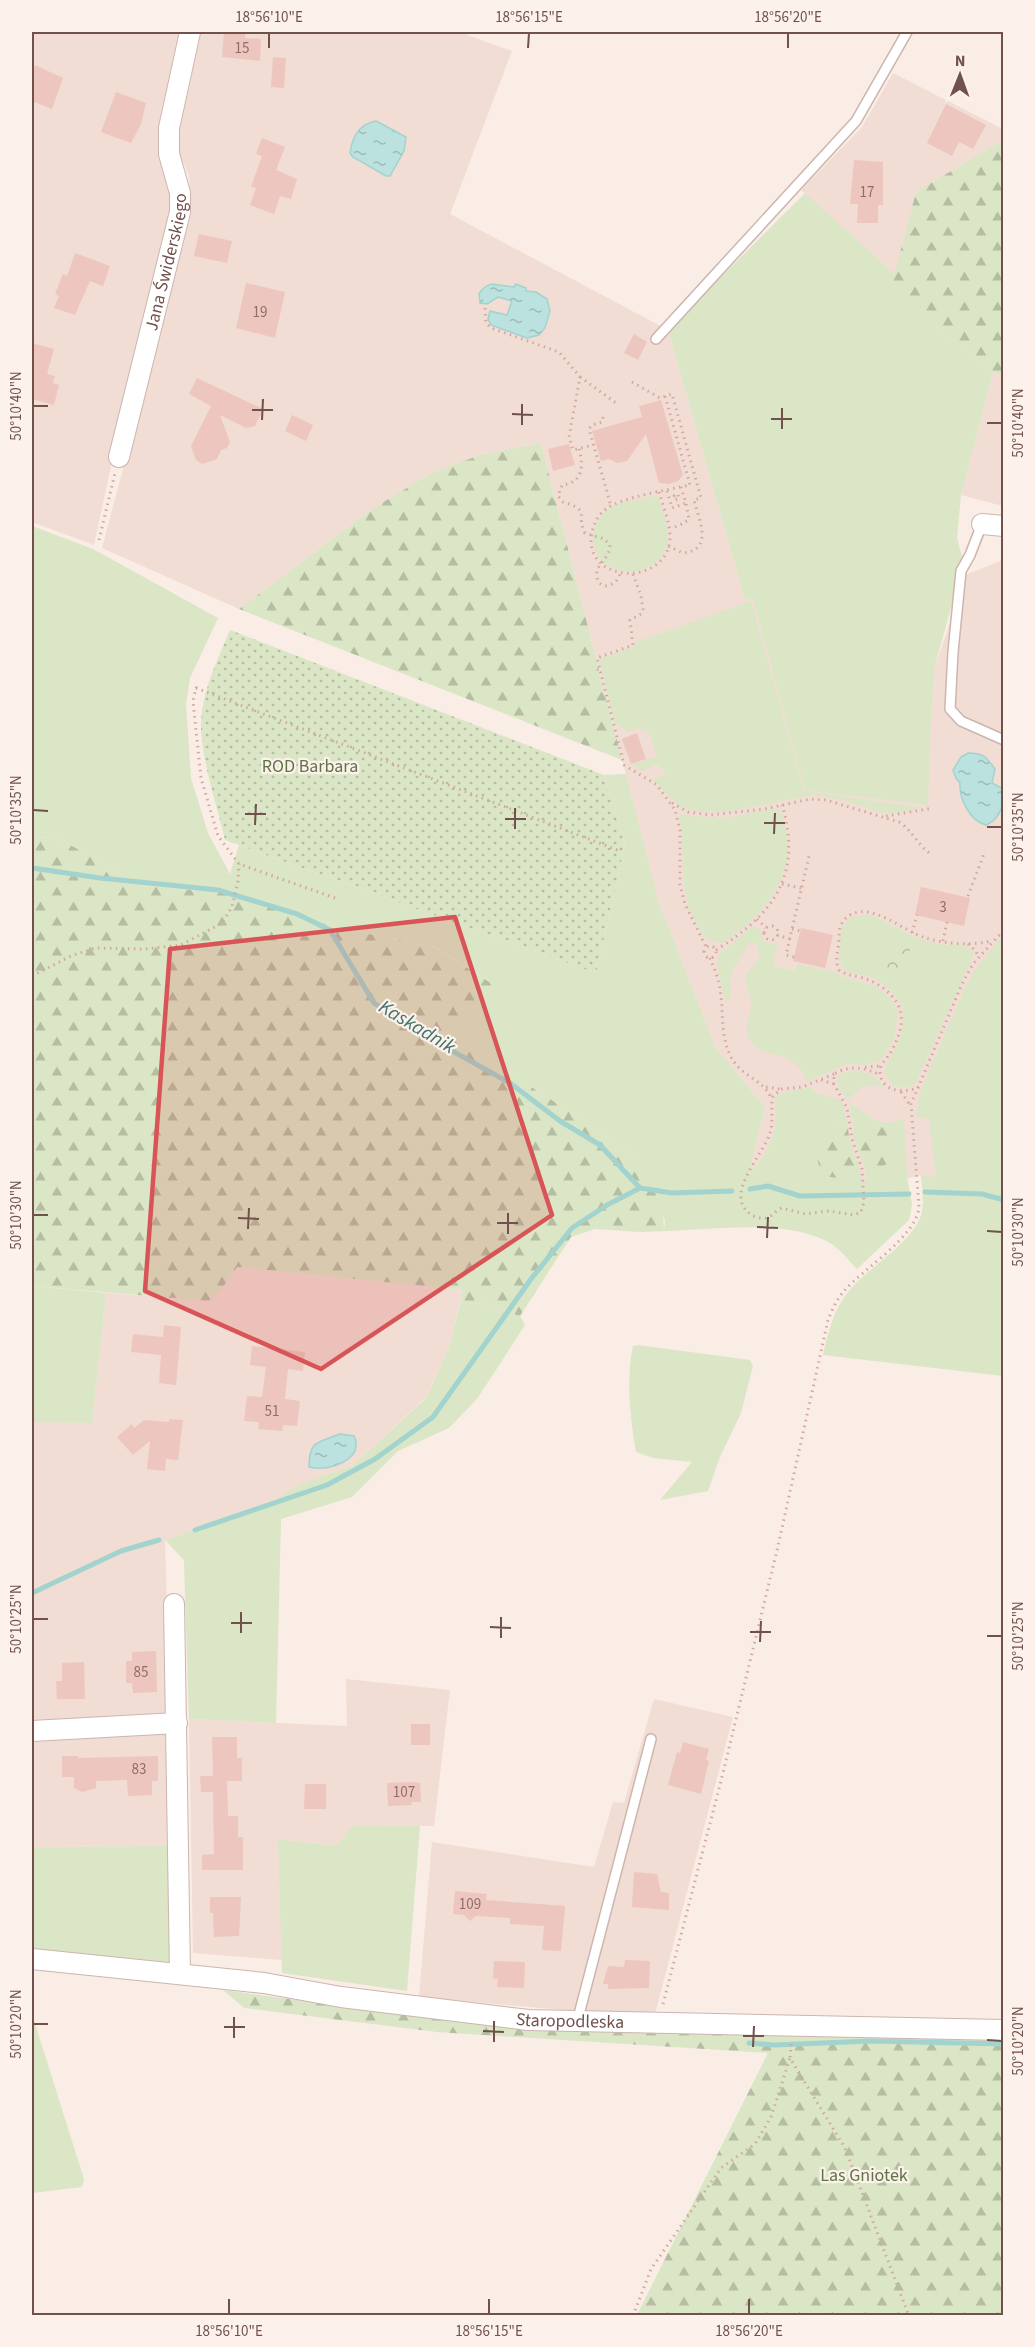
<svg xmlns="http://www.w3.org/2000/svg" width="1035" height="2347" viewBox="0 0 1035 2347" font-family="'Source Sans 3',sans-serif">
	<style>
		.residential { fill: #f1ddd4 }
		.grass { fill: #dae6c5 }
		.forest { fill: url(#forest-firs) }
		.park { fill: url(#park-crowns) }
		.garden { fill: url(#garden-dots) }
		.water { fill: url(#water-ripples); stroke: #a2d3ce; stroke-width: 1.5 }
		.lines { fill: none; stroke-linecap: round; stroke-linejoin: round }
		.stream { stroke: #a2d3ce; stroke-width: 5 }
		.building { fill: #edc6bf }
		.lane-casing { stroke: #cdb5af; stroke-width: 12 }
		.street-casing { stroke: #cdb5af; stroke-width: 22 }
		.path { stroke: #d2a9a2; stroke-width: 3; stroke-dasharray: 1.5 4.5; stroke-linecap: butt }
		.lane { stroke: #fff; stroke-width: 9 }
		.street { stroke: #fff; stroke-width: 20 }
		.marked { fill: #d95457; fill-opacity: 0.2; stroke: #d95457; stroke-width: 4.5; stroke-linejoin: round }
		.ticks { fill: none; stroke: #70514c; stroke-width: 2 }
		.labels { text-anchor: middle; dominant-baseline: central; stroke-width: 4.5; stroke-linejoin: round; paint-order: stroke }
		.number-label { font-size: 15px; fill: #8f6e69 }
		.street-label { font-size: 18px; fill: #70514c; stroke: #fdf1eb }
		.park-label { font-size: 18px; fill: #5f7545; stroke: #fdf1eb }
		.water-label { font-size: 20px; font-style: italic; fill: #427571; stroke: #fdf1eb }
		.neatline { fill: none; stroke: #70514c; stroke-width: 2 }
		.ticks-label { font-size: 15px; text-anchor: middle; fill: #70514c }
	</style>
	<defs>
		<pattern id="forest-firs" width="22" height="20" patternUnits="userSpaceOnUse" patternTransform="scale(1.5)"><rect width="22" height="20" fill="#dae6c5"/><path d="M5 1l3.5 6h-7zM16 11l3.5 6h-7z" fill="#b5bda2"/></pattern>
		<pattern id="park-crowns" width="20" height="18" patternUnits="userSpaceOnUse" patternTransform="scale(1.5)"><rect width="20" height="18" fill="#dae6c5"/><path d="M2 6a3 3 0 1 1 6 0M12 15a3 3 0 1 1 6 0" fill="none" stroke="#b5bda2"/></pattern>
		<pattern id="garden-dots" width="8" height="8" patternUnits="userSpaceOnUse" patternTransform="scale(1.5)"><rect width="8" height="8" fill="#dae6c5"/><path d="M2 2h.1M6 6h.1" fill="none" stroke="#b5bda2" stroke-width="1.8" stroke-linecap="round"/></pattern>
		<pattern id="water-ripples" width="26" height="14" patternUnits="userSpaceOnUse" patternTransform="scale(1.5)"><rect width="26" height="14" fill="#bbe2de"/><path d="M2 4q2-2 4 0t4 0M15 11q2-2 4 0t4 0" fill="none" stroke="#9cbab6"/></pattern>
	</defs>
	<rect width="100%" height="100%" fill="#faede5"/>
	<path class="residential" d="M32,32h152l-21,94 12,85 -63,251 -18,83 -62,-23z
		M198,32h269v3l45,16 -62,163 218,116 77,270 8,-2 178,115 4,-47 32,-92 36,-14v631l-82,-16 -12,3 -99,6 -61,-9 16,-68 -49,-59 -57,-145 -118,-460 -58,11 -50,18 -61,37 -133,100 -137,-61 89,-334 -2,-38 -10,-24v-26z
		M893,73l110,56v11l-87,52 -21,82 -94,-84 61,-63z
		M993,372l10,3v131l-42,-11z
		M237,1267l226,23 -15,60 -22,47 -74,69 -50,17 -26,16 -111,41 9,306 -142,1v-425l60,1 14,-130 102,7 15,-13z
		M346,1679l104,11 -16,136 -80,-1 -18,21 -57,-7 3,121 -89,-7 -4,-234 158,7z
		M654,1699l79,18 -79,301 -235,-21 13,-155 162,25 19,-65 11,1z"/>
	<path class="grass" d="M805,193l90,81 -5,21 103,77 -32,123 -4,43 5,19 -6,32 -21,77 -4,47 -3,92 -123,-15 -52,-191 -8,1 -77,-270z
		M657,495c4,13 13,31 11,45 -5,43 -76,42 -75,-3 0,-11 7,-21 15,-28 13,-8 34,-10 49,-14z
		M32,526l61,23 125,69 -28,60 -4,26 5,74 17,55 22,41 9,-29 357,128 29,-129 -21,-69 22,-1 33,129 57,145 49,59 -16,67c11,-10 25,-34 27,-51 0,-9 -3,-19 1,-29l33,-7 8,7 23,6 6,22 -12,2 -17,28 1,13 36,7 4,-7 2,15h6l-3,-15c11,0 18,3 26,-6l-13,-35 -10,-2h-14l-4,-19c22,11 28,28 55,15l3,58 5,29 -3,15 -52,49c-8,-8 -17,-20 -27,-26 -44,-25 -116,-13 -166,-12l1,-11 -29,-61 -55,-40 -129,-83 42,-51 -59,-38 -101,-20 -110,-34 -82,-7 -84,-48 -26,-1z
		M751,601l53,190 118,17 -25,5 -18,-1 -32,-11 -34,-6 -89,17 -29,-1 -16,-5 -26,-27 13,-4 -5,-8 -2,1 -2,-4 -15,7 -10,-6 25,-9 -9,-26 -6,2 -2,-5 -12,5 -13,-8 -16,-65 36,-13 1,-4z
		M776,808c8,5 9,16 11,25 8,47 -28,87 -65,110l-14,-3c-35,-38 -20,-81 -29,-126l24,3h27z
		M868,915c25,8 45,25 71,29 12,2 29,-3 35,10l-58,128 -9,6 -14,-2 -7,-11 -1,-7 17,-34 1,-27 -12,-16 -15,-12 -8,-3 -18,-3 -7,-4 -4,-10 2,-27 2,-5 8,-10z
		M753,926l6,2 5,14 10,2 4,-2 -5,24 22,5 2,-7 40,9 9,5 32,9 14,13 6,13 -3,22 -10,20 -7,6 -14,4 -17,-1 -40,18c-3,-7 -7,-15 -13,-20 -15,-11 -39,-5 -46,-27 -3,-12 3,-21 3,-32 0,-8 -5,-15 -5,-23 1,-17 22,-16 9,-37l-7,1c-4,9 -18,28 -18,36 0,9 3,12 -2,20l-3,1 -8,-36 2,-11z
		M1003,935v441l-180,-21c5,-22 10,-44 25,-63 20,-25 66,-49 74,-80 2,-12 0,-25 -1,-37l15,2 -7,-58 -13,-2 3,-22 43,-101 12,-23z
		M856,1070l17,5 12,13c-22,-6 -22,-2 -37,12l-9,-11 -1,-12 4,-4z
		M32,1286l74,7 -14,130 -60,-1z
		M479,1303l41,13 5,9 -48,74 -28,29 -51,23 -46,46 -71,22 -5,204 -87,-4 -5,-159 -19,-20 111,-41 26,-16 50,-17 74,-68 22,-48 12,-46z
		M638,1345l112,15 3,6 -12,47 -21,44 -12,34 -48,9 32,-38 -39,-4 -17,-6c-6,-36 -10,-71 -3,-106z
		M353,1825l67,1 -13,165 -125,-18 -4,-134 58,7z
		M174,1846v119l-142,-17v-101z
		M32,2014l52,165 -2,8 -50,6z"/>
	<path class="forest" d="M1003,140v235l-10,-3 -104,-77 27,-103z
		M541,443l81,317 -383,-151 133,-100 61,-37 50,-18z
		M32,837l26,1 84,48 82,7 110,34 100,20 60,38 -42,51 129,83 55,40 17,18 9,23 2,31 -23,1 -46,-3 -24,8 -51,79 -41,-13 -19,1 3,-14 -226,-23 -14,20 -14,14 -177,-15z
		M847,1122l3,21 9,22c-7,13 -19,15 -33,11 -13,-11 -11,-38 3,-48 5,-4 12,-5 18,-6z
		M853,1122c9,-1 19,-1 28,4 11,8 19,33 2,40 -5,2 -14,-1 -19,-1l-10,-26z
		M223,1990l133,18 647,29v278h-366l131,-262 -331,-21 -193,-24z"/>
	<path class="park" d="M889,944l21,5 -7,30 -21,-5z"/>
	<path class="garden" d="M230,630l374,145 21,69 -29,129 -371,-133c-8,-35 -23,-77 -24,-113 0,-34 16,-66 29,-97z"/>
	<path class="water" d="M376,121l30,16 -2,14 -14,25h-4l-33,-19 -3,-4c2,-15 9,-29 26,-32z
		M492,284l22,3 2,-3 10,4v3l10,1 11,7 3,12 -5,17 -6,7 -12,3 -36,-13 -3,-6 2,-8 17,4 5,-14 -14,-4 -11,7 -7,-1 -1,-9c4,-6 6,-8 13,-10z
		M968,753c16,0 18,4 27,16l-3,14 11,6c1,14 -2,30 -17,36 -16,-4 -27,-26 -26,-42l-4,-5 -3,-8 8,-13z
		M340,1434l14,2 2,5c0,3 0,7 -1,10 -7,14 -32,20 -46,16 0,-27 9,-24 31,-33z"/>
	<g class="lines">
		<path class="stream" d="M32,868l68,10 118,12 79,24 33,16 44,73 55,35 81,45 50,38 40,24 40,43 32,5 60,-2
			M750,1189l18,-3 32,10 109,-2
			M925,1192l57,2 22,6
			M195,1530l132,-45 48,-26 58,-42 98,-138 41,-51 35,-23 33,-17
			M32,1593l89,-42 38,-11
			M749,2043l26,2 96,-4 133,3"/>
	</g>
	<path class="building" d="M224,32h14l7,1v5l16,1 -1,22 -38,-4z
		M273,57l13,1 -2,30 -13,-1z
		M35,65l28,13 -11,31 -20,-8v-27z
		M116,92l30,11 -5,21 -10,19 -30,-11z
		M946,104l40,21 -13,24 -14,-7 -7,14 -25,-13z
		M262,138l23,9 -9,23 21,9 -6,20 -11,-3 -6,18 -24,-9 6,-17 -5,-1 11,-31 -6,-2z
		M854,160l29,2v43h-5v18h-21l1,-19h-8z
		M199,234l33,7 -5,22 -33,-7z
		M75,253l35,13 -7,20 -13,-5 -15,34 -21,-7 5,-12 -4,-2 8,-20 4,2z
		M246,283l39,9 -10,46 -39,-10z
		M634,334l13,8 -9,18 -14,-7z
		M32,343l22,6 -7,25 8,2 -2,7 6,2 -5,20 -22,-6z
		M197,378l66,31 -8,17 -9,2 -26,-13 10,27 -3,6 -6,2 -4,9 -15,5 -6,-4 -5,-14 20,-40 -22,-12z
		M661,400l22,75 -5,6 -9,3 -10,-1 -13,-49 -19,27 -10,2 -8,-4 -8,2 -9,-30 50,-14 -3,-11z
		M292,415l21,10 -7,16 -21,-10z
		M569,444l6,21 -22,6 -5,-22z
		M637,733l9,26 -15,5 -9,-25z
		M921,887l49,11 -6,28 -49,-11z
		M801,928l32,7 -8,33 -32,-7z
		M164,1325l17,2 -5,58 -17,-2 2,-28 -30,-3 2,-18 30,3z
		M252,1346l53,6 -2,19 -15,-2 -3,30 15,2 -3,25 -14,-1 -1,6 -24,-2 1,-7 -15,-1 3,-25 15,1 4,-30 -16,-2z
		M169,1419l14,1 -5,40 -12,-1 -1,12 -18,-2 3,-28 -17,14 -16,-18 15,-13 2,4 10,-8 25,2z
		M156,1651l1,41 -24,1 -1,-10h-6v-22h6v-9z
		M84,1662l1,37h-28l-1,-18h6v-18z
		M411,1724h19v21h-19z
		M212,1737h25v21h5v23h-15l1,35h10v21h5v33h-41v-15l12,-1 -1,-62h-12l-1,-16h13z
		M683,1742l26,7 -3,11 3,1 -8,33 -33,-9 9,-33 3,1z
		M62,1756h16v2l80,-2v25h-6v14l-24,1 -1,-16 -31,1v7l-14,4 -8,-4v-11h-12z
		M411,1782l9,1 1,19h-10l1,3 -24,1 -1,-23z
		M305,1784h21v25h-22z
		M634,1872l23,2 4,18 8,1v17l-37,-3z
		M455,1891l32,3 -1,6 79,6 -4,45 -19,-1 2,-24 -34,-2v-6l-34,-2 -6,5 -6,-6 -11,-1z
		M210,1897h31l-2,39 -25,1 -1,-24h-3z
		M625,1960l25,1 -1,27 -41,1v-5h-5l5,-18 16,1z
		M494,1961l31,1 -1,26 -27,-1 1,-8 -5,-1z"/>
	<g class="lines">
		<defs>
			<path id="lane" d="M656,339l200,-218 51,-89
				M982,524l-12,31 -9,16 -8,81 -3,57 11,12 43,19
				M577,2022l74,-283"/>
			<g id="street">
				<path id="s1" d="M119,457l61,-245v-19l-11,-39v-26l21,-96"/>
				<path d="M982,524l22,2"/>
				<path d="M174,1604l6,369"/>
				<path d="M32,1731l145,-8"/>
				<path id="s2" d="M32,1959l232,24 77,14 187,23 476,10"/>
			</g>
		</defs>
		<use href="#lane" class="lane-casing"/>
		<use href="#street" class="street-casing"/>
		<path class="path" d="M485,308l1,15 5,5 68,24 21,25 -11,60 4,13 20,-5
			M580,377l36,26
			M632,382l28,16 12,-4 29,104 -7,2c5,20 20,50 -11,53l-15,-7
			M603,417l-1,5 -10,3 -3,4 22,77
			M579,449c5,16 4,34 -17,36l-4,11 5,6c29,9 12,12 22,31l19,6 6,6c0,14 -15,19 -13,31 2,16 20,10 23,-2
			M667,491l5,17 14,-5 -5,-16
			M659,492c4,14 11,31 11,45 -1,51 -89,47 -78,-5 2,-9 6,-17 14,-23 16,-12 62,-19 84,-24l-25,-89
			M678,495l1,4 -4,1 -1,-4z
			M675,527l9,-4 5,-4 -3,-16
			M99,540l16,-67
			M633,574l8,22 2,13 -2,5 -11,6 3,25 -36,13 27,107 33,20 18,25 5,20v55l5,19 21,43
			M672,803l16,9 23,3 53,-6 46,-10 16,1 73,22c14,9 19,24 33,33
			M886,816l47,-8
			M782,884l19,4
			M968,896l17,-45
			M335,898l-96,-34 -21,-28 -17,-58 -8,-77 3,-13 424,163
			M757,919l9,9
			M764 933a7 7 0 1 1 14 0a7 7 0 1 1-14 0Z
			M792,929l8,2
			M912,933l5,-18
			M777,935l13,4
			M943,941l4,-19
			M968,944l8,7 2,6
			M704 952a6 6 0 1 1 12 0a6 6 0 1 1-12 0Z
			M716,950c58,-36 87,-76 66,-145
			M794,957l-8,-2 24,-103
			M710,958c4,10 9,21 10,32 4,22 0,43 10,65 10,22 34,24 41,43
			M32,976l39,-20 24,-8 49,1 37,-4 41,-22 10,-16 6,-26 1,-17
			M865,1067l16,-1
			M834,1074l-32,13 -20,2 -9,7c-3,12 1,25 -3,37 -6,21 -46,60 -21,80 4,4 12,6 17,5 6,-1 10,-8 16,-10l23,6 24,-3 25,4 7,-3 3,-10 -2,-33 -10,-30 -5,-31 -13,-24v-10c17,-10 30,-6 47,1
			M821,1080l13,4
			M766,1087l14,2
			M919,1087c-14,7 -39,5 -39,-16 0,-6 5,-11 9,-16 9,-15 18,-35 8,-52 -8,-13 -22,-22 -37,-26 -8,-2 -14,-2 -21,-7 -5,-11 0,-20 0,-32 0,-8 1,-14 7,-20 22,-20 58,14 80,20 20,6 45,8 64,3
			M901,1092l9,13
			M663,2004l57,-219 58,-239 50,-226c4,-10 9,-21 16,-29 19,-22 73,-55 75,-84l-8,-103 51,-120 11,-20 31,-34
			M791,2044l-1,14 55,90 64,168
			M633,2316l18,-47 70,-101 34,-24 16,-27 19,-59"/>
		<use href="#lane" class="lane"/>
		<use href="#street" class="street"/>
	</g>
	<path class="marked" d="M455,917l97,298 -231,154 -176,-78 25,-342z"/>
	<path class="ticks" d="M269,48v-15M528,48l1,-15M788,48v-15M33,406h15M252,410h21M512,414l21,1M771,419h21M262,420l1,-21M987,423h15M522,425v-21M782,429v-21M33,810l15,1M245,814h21M505,819h21M764,823h21M255,825l1,-21M987,827h15M515,829v-21M774,834l1,-21M33,1215h15M238,1218l21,1M497,1223h21M757,1227l21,1M248,1229l1,-21M987,1231l15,1M508,1234v-21M767,1238l1,-21M33,1619h15M231,1623h21M490,1627l21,1M750,1632h21M241,1633v-21M987,1636h15M501,1638v-21M760,1642l1,-21M33,2024h15M224,2027h21M483,2031l21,1M743,2036h21M234,2038v-21M987,2040l15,1M494,2042v-21M753,2047l1,-21M229,2314v-15M489,2314v-15M749,2314v-15"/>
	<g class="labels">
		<g class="number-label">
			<text x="242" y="48">15</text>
			<text x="867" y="192">17</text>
			<text x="260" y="312">19</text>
			<text x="943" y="907">3</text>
			<text x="272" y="1411">51</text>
			<text x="141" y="1672">85</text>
			<text x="139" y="1769">83</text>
			<text x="404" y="1792">107</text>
			<text x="470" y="1904">109</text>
		</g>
		<g class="street-label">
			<text stroke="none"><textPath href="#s1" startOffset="201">Jana Świderskiego</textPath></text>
			<text stroke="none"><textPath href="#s2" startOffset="542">Staropodleska</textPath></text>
		</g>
		<g class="park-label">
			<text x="310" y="766">ROD Barbara</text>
			<text x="864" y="2175">Las Gniotek</text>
		</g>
		<g class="water-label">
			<text transform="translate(417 1027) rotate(31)">Kaskadnik</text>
		</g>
	</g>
	<rect width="1035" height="2347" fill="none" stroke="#fdf1eb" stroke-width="66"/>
	<g transform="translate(960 75) rotate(1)" stroke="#fdf1eb" stroke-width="4.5" paint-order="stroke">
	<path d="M0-4.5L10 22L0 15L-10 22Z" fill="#70514c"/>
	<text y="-9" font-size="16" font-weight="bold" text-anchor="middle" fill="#70514c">N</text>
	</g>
	<rect x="33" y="33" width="969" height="2281" class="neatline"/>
	<g class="ticks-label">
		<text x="269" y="22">18°56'10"E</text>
		<text x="529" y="22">18°56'15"E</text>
		<text x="788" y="22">18°56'20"E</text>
		<text transform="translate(16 406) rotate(-90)" y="5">50°10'40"N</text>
		<text transform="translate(1018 423) rotate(-90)" y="5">50°10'40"N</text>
		<text transform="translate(16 810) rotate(-90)" y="5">50°10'35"N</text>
		<text transform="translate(1018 827) rotate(-90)" y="5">50°10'35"N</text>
		<text transform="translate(16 1215) rotate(-90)" y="5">50°10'30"N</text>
		<text transform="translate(1018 1232) rotate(-90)" y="5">50°10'30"N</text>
		<text transform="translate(16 1619) rotate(-90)" y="5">50°10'25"N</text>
		<text transform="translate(1018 1636) rotate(-90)" y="5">50°10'25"N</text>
		<text transform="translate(16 2024) rotate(-90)" y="5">50°10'20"N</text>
		<text transform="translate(1018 2041) rotate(-90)" y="5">50°10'20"N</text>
		<text x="229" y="2336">18°56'10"E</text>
		<text x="489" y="2336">18°56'15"E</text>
		<text x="749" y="2336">18°56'20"E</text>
	</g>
</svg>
